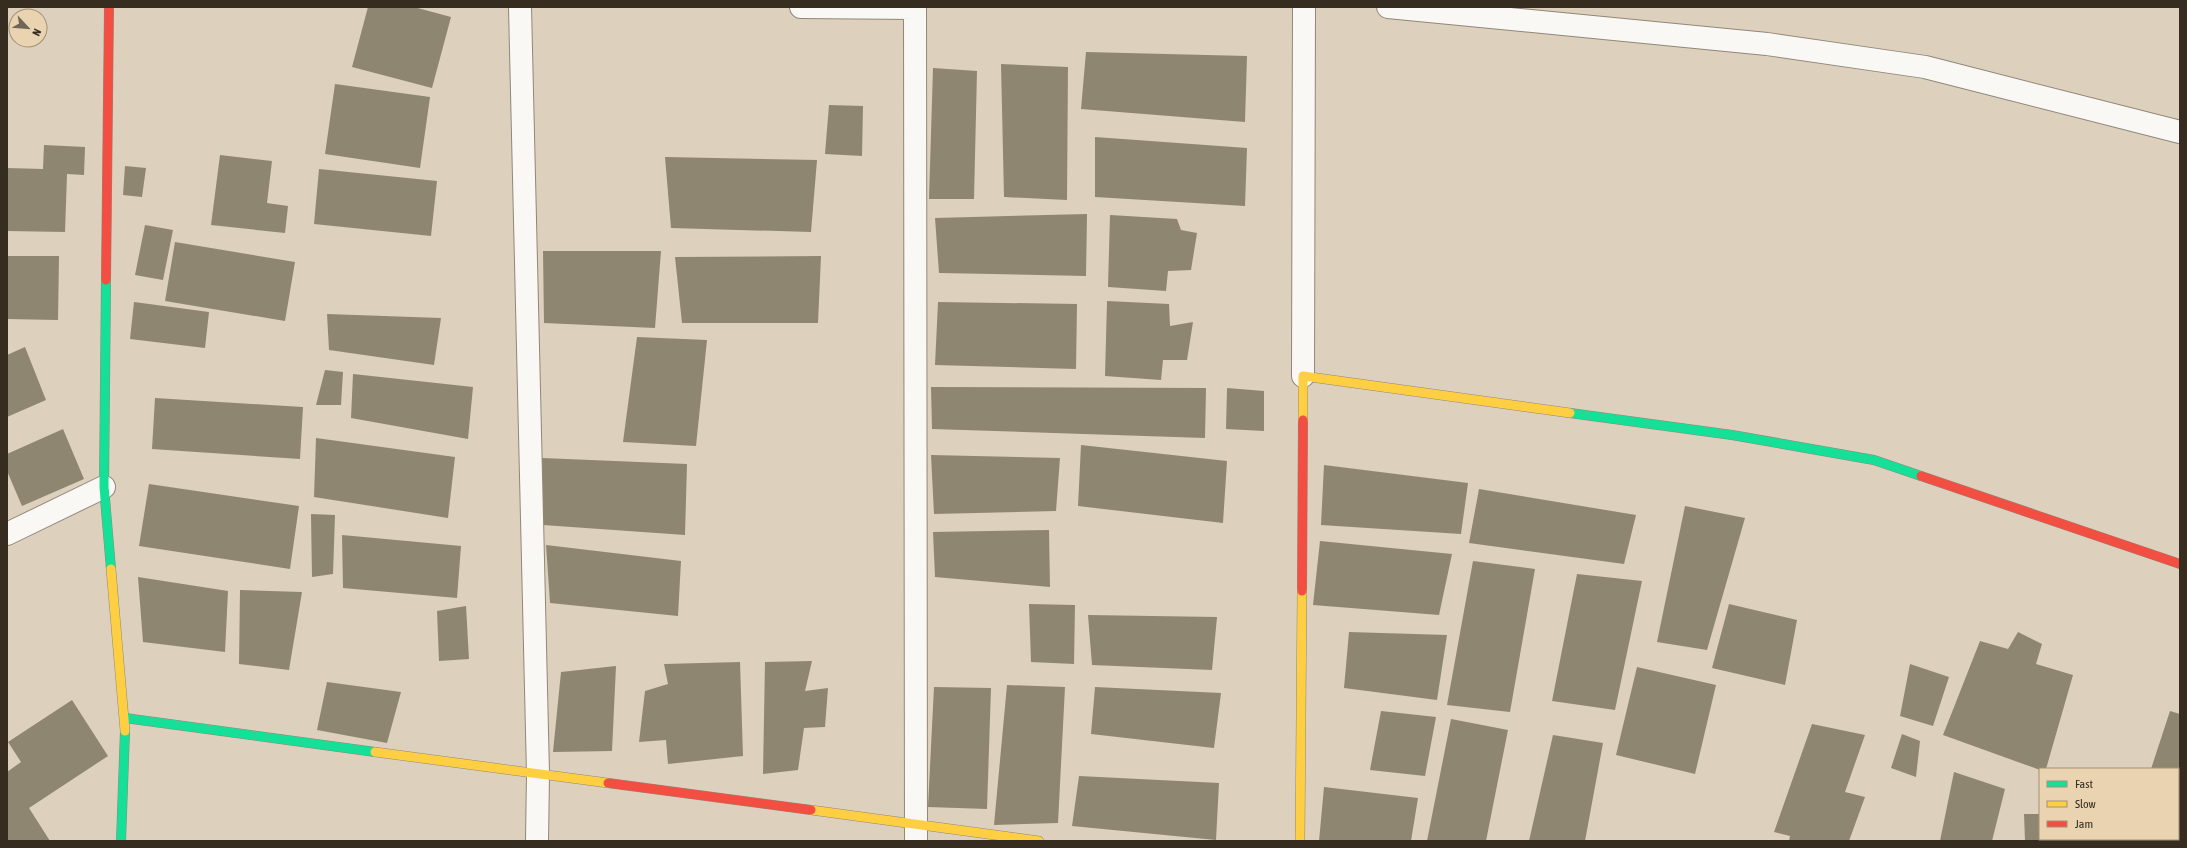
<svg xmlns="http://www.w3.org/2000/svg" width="2187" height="848" viewBox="0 0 2187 848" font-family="'Asap Condensed',sans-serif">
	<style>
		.building { fill: #8f8671 }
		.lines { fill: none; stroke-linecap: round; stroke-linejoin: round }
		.street-casing { stroke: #918779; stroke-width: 24 }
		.fast-casing { stroke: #918779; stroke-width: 10 }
		.slow-casing { stroke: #918779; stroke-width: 10 }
		.jam-casing { stroke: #918779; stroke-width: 10 }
		.street { stroke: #faf8f5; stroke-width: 22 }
		.fast { stroke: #16e098; stroke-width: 9 }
		.slow { stroke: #ffcf43; stroke-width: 9 }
		.jam { stroke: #f24e42; stroke-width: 9 }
	</style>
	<rect width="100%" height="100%" fill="#ddd0bd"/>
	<path class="building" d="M368,7h46l37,10 -19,71 -80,-21z
		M1086,52l161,4 -2,66 -164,-13z
		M1001,64l67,3 -1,133 -63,-3z
		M933,68l44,3 -3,128h-45z
		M335,84l95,13 -10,71 -95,-14z
		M829,105l34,1 -1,50 -37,-2z
		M1095,137l152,11 -2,58 -150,-9z
		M44,145l41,2 -1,28 -17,-1 -2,58 -58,-1v-63l36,1z
		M220,155l52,6 -5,42 21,3 -3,27 -74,-8z
		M665,157l152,3 -6,72 -140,-4z
		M125,166l21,2 -4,29 -19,-2z
		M319,169l118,12 -6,55 -117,-12z
		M1087,214l-1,62 -147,-3 -4,-55z
		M1110,215l67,4 4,11 16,3 -6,37 -23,1 -2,20 -58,-4z
		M145,225l28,5 -10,50 -28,-5z
		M175,242l120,20 -10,59 -120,-20z
		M543,251h118l-6,77 -111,-5z
		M7,256h52l-1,64 -51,-1z
		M821,256l-3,67h-136l-7,-66z
		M1107,301l62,3 1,22 23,-4 -6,38h-24l-2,20 -56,-4z
		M134,302l75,10 -4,36 -75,-9z
		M938,302l139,2 -1,65 -141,-4z
		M327,314l114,4 -7,47 -105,-15z
		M637,337l70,3 -11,106 -73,-4z
		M25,347l21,53 -39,17v-62z
		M325,370l18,2 -2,33h-25z
		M353,374l120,13 -5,52 -117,-21z
		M931,387l275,1 -1,50 -273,-9z
		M1227,388l37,3v40l-38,-2z
		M155,398l148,9 -3,52 -148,-10z
		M63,429l21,50 -62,27 -15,-35v-17z
		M316,438l139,19 -7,61 -134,-21z
		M1081,445l146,16 -4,62 -145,-17z
		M931,455l129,3 -4,53 -122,3z
		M542,458l145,6 -2,71 -142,-10z
		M1324,465l144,18 -7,51 -140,-9z
		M149,484l150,22 -9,63 -151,-23z
		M1479,489l157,26 -12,49 -155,-21z
		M1685,506l60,12 -38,132 -50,-8z
		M311,514l24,1 -2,59 -21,3z
		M1049,530l1,57 -115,-10 -2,-45z
		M342,535l119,11 -4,52 -114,-10z
		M1320,541l132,13 -13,61 -126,-10z
		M546,545l135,16 -3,55 -128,-13z
		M1473,561l62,8 -25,143 -63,-7z
		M1577,574l65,7 -27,129 -63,-9z
		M138,577l90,14 -3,61 -82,-10z
		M240,590l62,2 -13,78 -50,-6z
		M1029,604l46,1 -1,59 -43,-2z
		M1729,604l68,16 -12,65 -73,-17z
		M466,606l3,53 -30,2 -2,-50z
		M1088,615l129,2 -5,53 -120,-5z
		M1349,632l98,3 -10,65 -93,-12z
		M2018,632l24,12 -6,20 37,11 -27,94 -6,1 -97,-35 37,-94 28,8z
		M812,661l-7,30 23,-3 -3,39 -21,1 -6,42 -35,4 2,-112z
		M740,662l3,94 -75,8 -2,-24 -27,2 6,-51 23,-7 -4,-20z
		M1910,664l39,13 -16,49 -33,-10z
		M616,666l-4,85 -59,1 8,-80z
		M1637,667l79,18 -21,89 -79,-19z
		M327,682l74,10 -14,51 -70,-13z
		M1007,685l58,2 -7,136 -64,2z
		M934,687l57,1 -4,121 -59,-2z
		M1095,687l126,6 -7,55 -123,-14z
		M72,700l36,56 -79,52 21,33h-43v-69l14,-10 -13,-20z
		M1381,711l55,6 -11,59 -55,-6z
		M2170,711l10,3v100h-2v-45h-27z
		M1451,719l57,11 -22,111h-59z
		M1812,724l53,11 -20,57 20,5 -16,44h-60l1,-5 -16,-4z
		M1902,734l18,7 -4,36 -25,-9z
		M1553,735l50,8 -18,98h-56z
		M1954,772l51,17 -13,52h-52z
		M1079,776l140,7 -3,57 -144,-14z
		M1324,787l94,11 -7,43h-92z
		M2024,814h16v25h41v2h-56z"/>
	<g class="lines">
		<defs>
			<path id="street" d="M520,7l18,767 -1,67
				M801,7l114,1
				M915,7l1,834
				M1388,7l379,37 158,23 255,65
				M1303,376l1,-369
				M7,534l97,-47"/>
			<path id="fast" d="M106,280l-2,207 7,82
				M1570,413l162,22 142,25 47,16
				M125,718l250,34
				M121,841l4,-110"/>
			<path id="slow" d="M1303,420v-44l267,37
				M111,569l14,162
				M375,752l233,31
				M811,810l228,31
				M1300,841l2,-250"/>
			<path id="jam" d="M106,280l3,-273
				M1921,476l259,88
				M1302,591l1,-171
				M608,783l203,27"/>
		</defs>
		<use href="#street" class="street-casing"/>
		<use href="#fast" class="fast-casing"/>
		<use href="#slow" class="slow-casing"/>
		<use href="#jam" class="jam-casing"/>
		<use href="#street" class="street"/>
		<use href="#fast" class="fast"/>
		<use href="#slow" class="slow"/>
		<use href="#jam" class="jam"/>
	</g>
	<rect width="2187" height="848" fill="none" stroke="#362d20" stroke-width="16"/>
	<rect x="2039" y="768" width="140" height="72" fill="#ead3b0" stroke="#a29176"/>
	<rect x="2047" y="781" width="20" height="6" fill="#16e098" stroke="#a29176"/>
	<text x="2075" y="788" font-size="12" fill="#362d20">Fast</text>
	<rect x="2047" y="801" width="20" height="6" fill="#ffcf43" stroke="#a29176"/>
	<text x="2075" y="808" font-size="12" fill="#362d20">Slow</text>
	<rect x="2047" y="821" width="20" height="6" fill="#f24e42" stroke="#a29176"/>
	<text x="2075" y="828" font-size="12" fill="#362d20">Jam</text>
	<g transform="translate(28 28) rotate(116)"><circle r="19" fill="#ead3b0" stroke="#a29176"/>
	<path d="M0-3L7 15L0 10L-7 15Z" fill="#706657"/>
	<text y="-6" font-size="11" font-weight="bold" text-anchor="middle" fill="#362d20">N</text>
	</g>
</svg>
